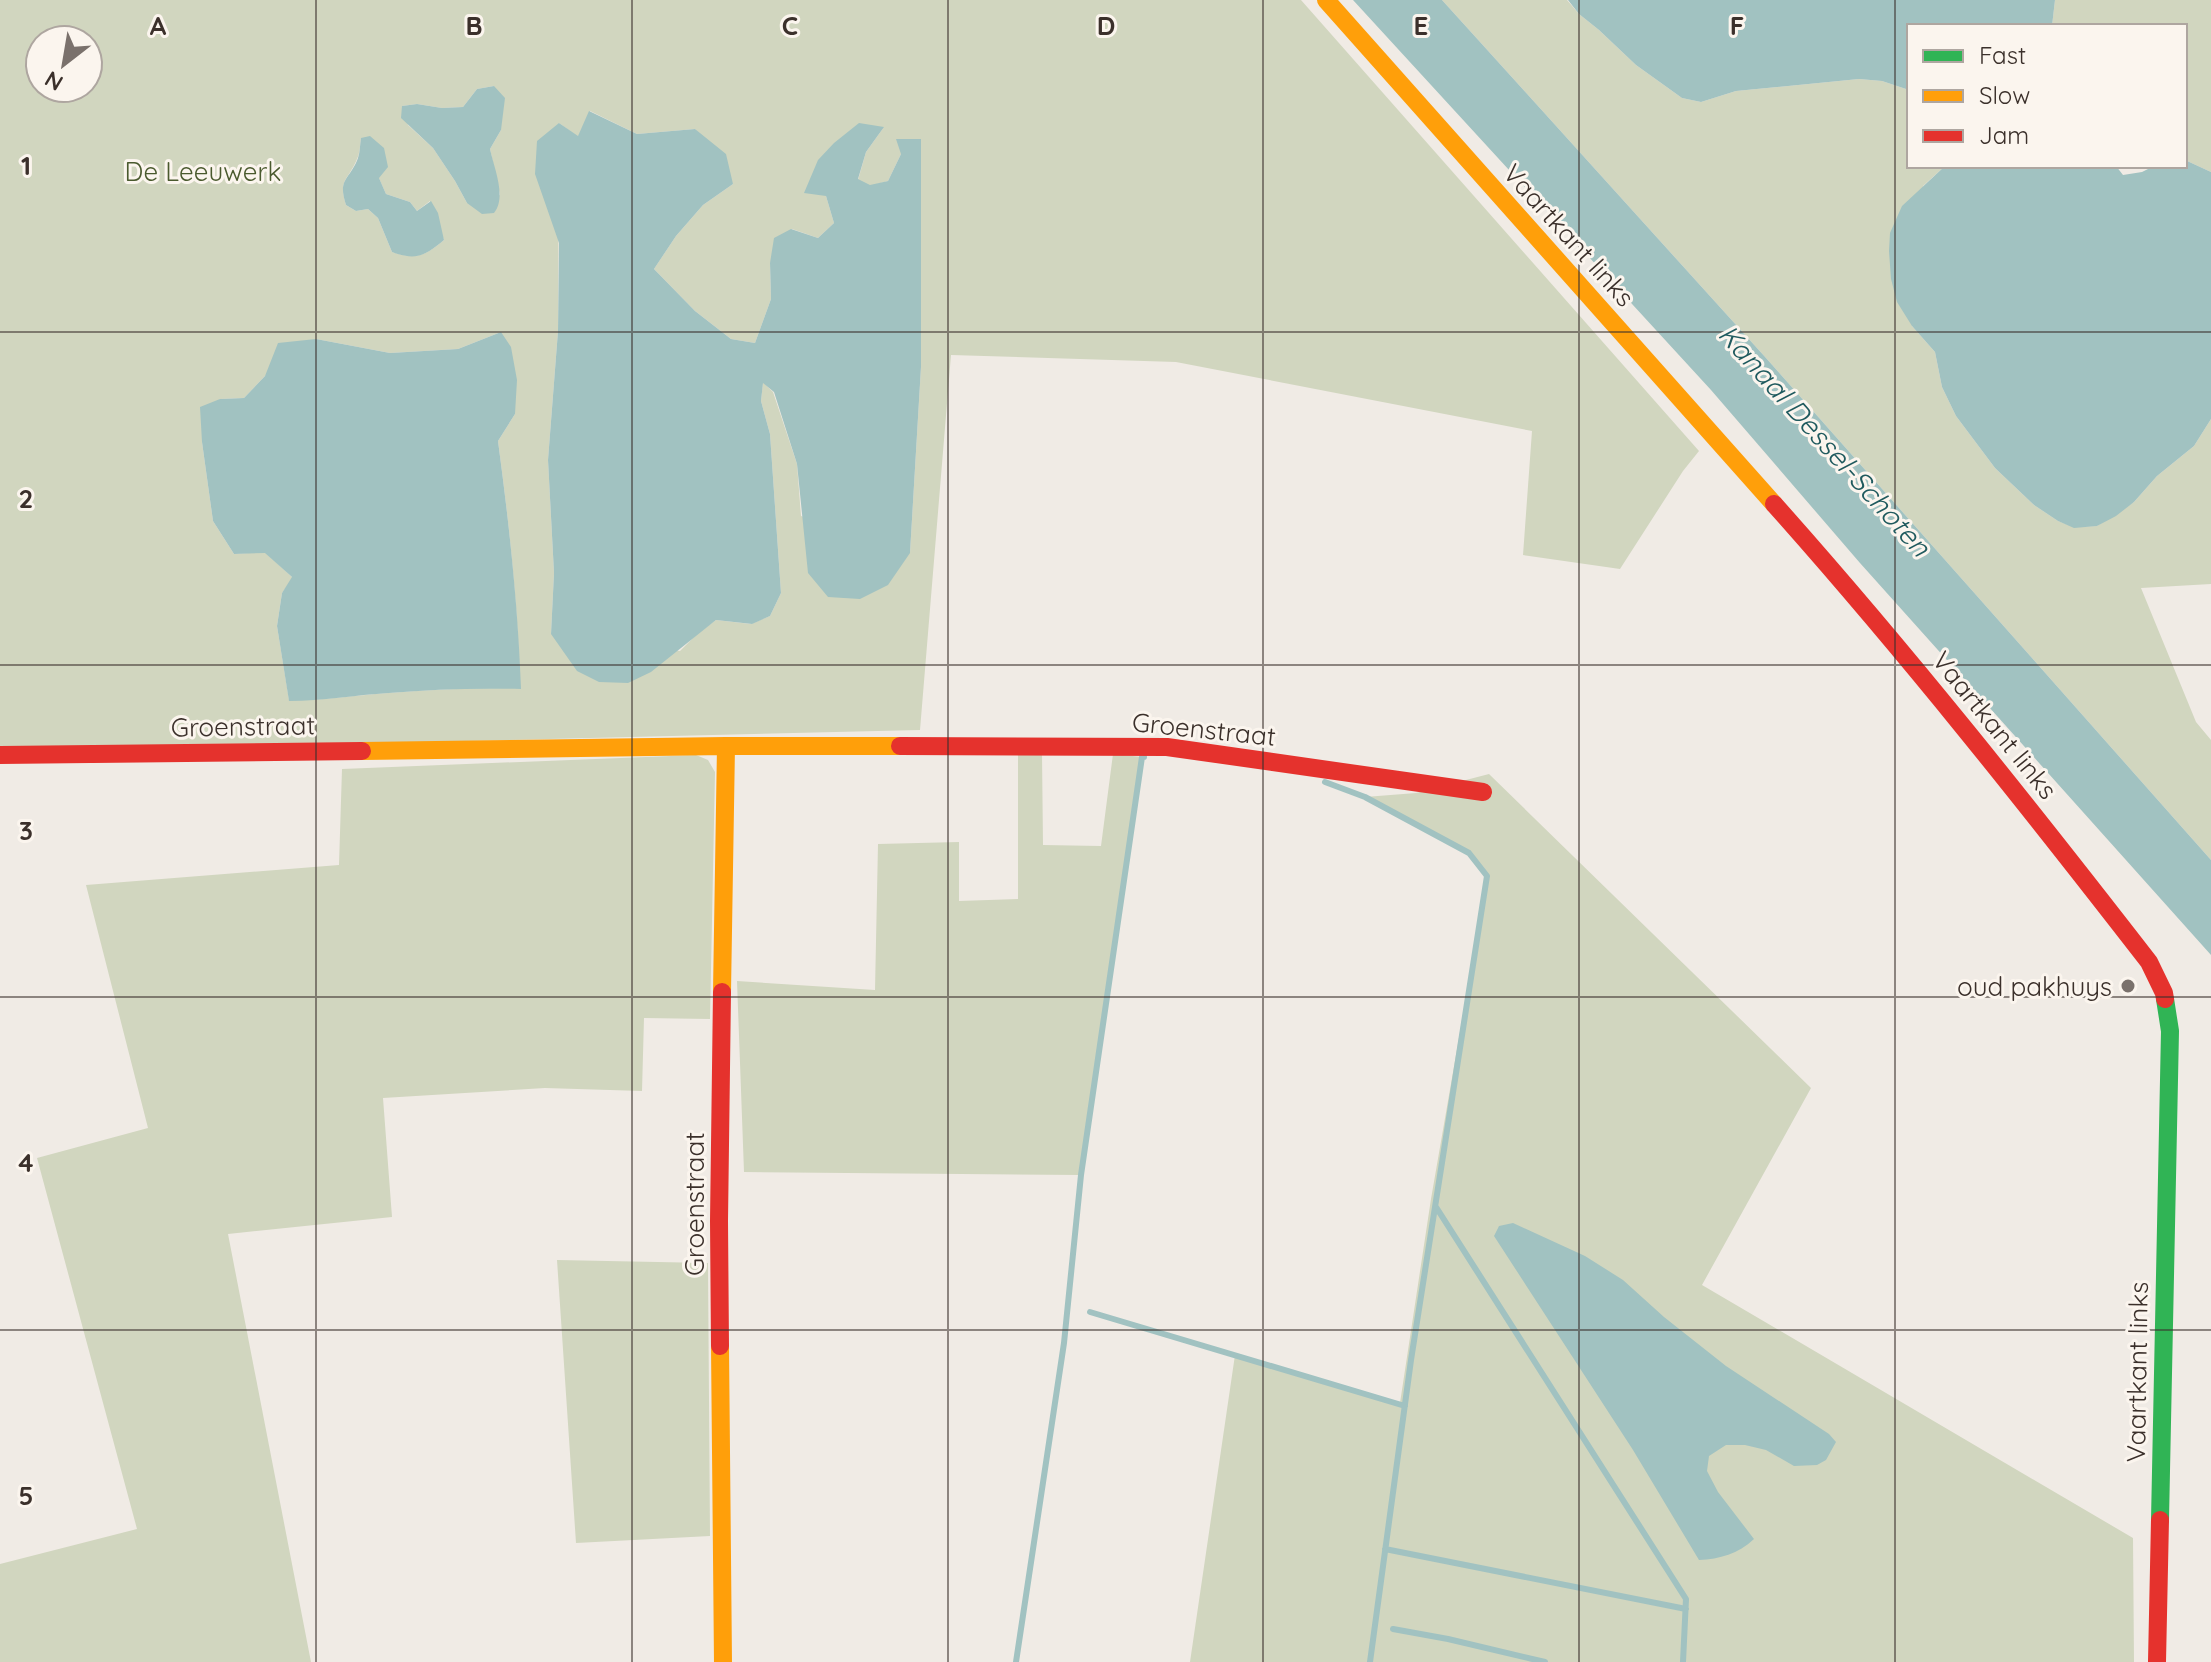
<svg xmlns="http://www.w3.org/2000/svg" width="2211" height="1662" viewBox="0 0 2211 1662" font-family="Quicksand,sans-serif">
	<style>
		.green { fill: #d1d6bf; fill-rule: evenodd }
		.water { fill: #a1c2c1 }
		.lines { fill: none; stroke-linecap: round; stroke-linejoin: round }
		.stream { stroke: #a1c2c1; stroke-width: 6 }
		.fast { stroke: #30b455; stroke-width: 18 }
		.slow { stroke: #ff9f0a; stroke-width: 18 }
		.jam { stroke: #e5322d; stroke-width: 18 }
		.grid { fill: none; stroke: #3b302b; stroke-width: 2; stroke-opacity: 0.55 }
		.poi-dot { fill: #7a716c; stroke: #fbf5ee; stroke-width: 3 }
		.labels { text-anchor: middle; dominant-baseline: central; stroke-width: 6; stroke-linejoin: round; paint-order: stroke }
		.park-label { font-size: 26px; fill: #4a5a2e; stroke: #fbf5ee }
		.street-label { font-size: 26px; fill: #3b302b; stroke: #fbf5ee }
		.poi-label { font-size: 26px; fill: #3b302b; stroke: #fbf5ee; text-anchor: end }
		.water-label { font-size: 28px; font-style: italic; fill: #1f5a5e; stroke: #fbf5ee }
		.grid-label { font-size: 26px; text-anchor: middle; font-weight: bold; fill: #3b302b; stroke: #fbf5ee; stroke-width: 6; stroke-linejoin: round; paint-order: stroke }
	</style>
	<rect width="100%" height="100%" fill="#f0ebe5"/>
	<path class="green" d="M0,0h1301l398,451 -16,20 -63,98 -97,-14 9,-124 -356,-69 -225,-7 -31,375 -580,14 -340,4zM40,40h48v48h-48zM494,86l7,44 -11,19 10,46 -33,8 -12,-22 -22,-33 -25,-23 -6,-19 15,-2 25,4 21,-1 14,-18zM590,111l47,23 58,-5 38,55 -30,21 -27,31 -22,33 41,42 36,28 24,4 16,-44 -1,-36 22,-34 26,9 16,-15 -8,-27 58,-69 -18,25 -8,28 12,6 18,-5 13,-27 20,213 -11,186 -109,-37 -4,-52 -24,-72 -10,-10 -2,19 9,33 11,159 -11,23 -19,8 -35,-4 -19,14 -17,17 -129,-17 3,-61 -6,-113 10,-129 1,-208 19,14zM361,138l25,56 24,8 7,9 13,-10 14,39c-19,16 -28,20 -52,12l-14,-34 -10,-9 -12,2 -10,-6c-8,-26 2,-24 11,-46 3,-6 3,-14 4,-21zM501,332l14,82 -17,27c11,82 20,164 22,247 -43,0 -87,1 -131,5 -34,2 -66,8 -100,7l-12,-74 5,-33 11,-15 -28,-26 -31,2 -21,-33 -11,-79 18,-43 24,-1 21,-22 51,-37 74,14 68,-4z
		M1442,0h125l12,14 20,16 37,35 46,33 19,4 35,-11 123,-12 23,2 27,9v76h36l-22,20 -11,140 23,26 7,35 14,29 39,52 39,37 24,16 16,6 23,-1 37,-24 23,-26 37,-30 17,-27v165l-70,4 55,134 15,18v120l-445,-502z
		M2055,0h156v172l-26,-12v-134h-133z
		M1042,754l1,91 58,1 12,-92 29,3 -61,418 -337,-3 -7,-191 138,9 3,-146 81,-2v59l59,-2v-144z
		M696,755l12,5 7,12 -5,247 -66,-1 -2,73 -97,-3 -162,10 9,119 -164,17 83,428h-311v-98l137,-35 -100,-371 111,-30 -62,-243 253,-20 3,-96z
		M1489,774l322,314 -109,197 431,253 1,124h-944l45,-307 165,48 31,-204 56,-323 -18,-23 -104,-56 51,-4z
		M557,1260l151,3 2,273 -134,7z"/>
	<path class="water" d="M1353,0h89l324,358 445,502v95l-351,-392 -149,-173z
		M1568,0h487l-3,26h-143v64l-27,-9 -23,-2 -123,12 -35,11 -19,-4 -46,-33 -37,-35 -20,-16z
		M494,86l11,12 -4,32 -11,19c4,19 17,48 4,64l-12,1 -15,-11 -12,-22 -22,-33 -32,-30 1,-12 15,-2 25,4 21,-1 14,-18z
		M589,111l48,23 58,-5 31,25 7,30 -30,21 -27,31 -22,33 41,42 36,28 24,4 16,-44 -1,-36 4,-25 17,-9 27,9 16,-15 -8,-27 -22,-3 14,-33 16,-17 25,-20 25,4 -18,25 -8,27 12,6 18,-4 13,-27 -5,-15h25v228l-11,186 -22,32 -28,14 -32,-2 -20,-24 -11,-109 -23,-72 -11,-9 -2,18 9,33 11,159 -11,23 -18,8 -36,-4 -65,52 -23,11 -29,-1 -22,-11 -26,-37 3,-61 -6,-113 10,-129 1,-88 -24,-69 2,-33 22,-18 19,13z
		M370,136l14,12 4,19 -9,11 7,16 24,8 7,9 14,-10 7,12 6,27c-19,16 -28,21 -52,12l-14,-34 -10,-9 -12,2 -10,-6c-9,-27 4,-25 12,-47 2,-6 2,-14 3,-20z
		M2185,160l26,12v247l-17,27 -37,30 -23,26 -18,14 -19,10 -23,2 -16,-7 -24,-16 -39,-37 -39,-52 -14,-29 -7,-35 -23,-26 -15,-24 -6,-23 -2,-28 1,-18 12,-27 43,-40h171l7,9 19,-3 12,-6h31z
		M501,332l10,15 6,33 -2,34 -17,27c11,82 20,164 23,248 -44,-1 -88,0 -132,4 -34,2 -66,8 -100,8l-12,-75 5,-33 10,-16 -27,-24 -31,1 -21,-33 -11,-79 -2,-35 20,-8 24,-1 21,-22 13,-33 38,-4 74,14 68,-4z
		M1513,1223l72,33 38,24 41,37 62,49 103,68 7,8 -10,18 -9,5 -23,1 -28,-16 -21,-5h-19l-17,11 -2,15 11,21 36,47c-16,15 -34,20 -55,21l-66,-110 -139,-214 5,-10z"/>
	<g class="lines">
		<path class="stream" d="M1325,782l40,15 104,56 18,23 -76,484 -41,302
			M1436,1207l250,392 -3,63
			M1090,1312l315,94
			M1385,1549l301,60
			M1393,1629l55,10 97,23
			M1016,1662l48,-319 17,-168 61,-418h2"/>
		<path class="fast" d="M2160,1520l10,-489 -5,-32"/>
		<path class="slow" d="M1326,0l448,504
			M362,751l364,-5h174
			M722,992l4,-246
			M720,1346l3,316"/>
		<path class="jam" d="M1774,504c132,148 254,302 375,458l15,31 1,6
			M900,746l267,1 316,45
			M0,755l362,-4
			M720,1346l-1,-125 3,-229
			M2157,1662l3,-142"/>
	</g>
	<path class="grid" d="M316,0v1662M632,0v1662M948,0v1662M1263,0v1662M1579,0v1662M1895,0v1662M0,332h2211M0,665h2211M0,997h2211M0,1330h2211"/>
	<circle class="poi-dot" cx="2128" cy="986" r="8"/>
	<g class="labels">
		<g class="park-label">
			<text x="203" y="171">De Leeuwerk</text>
		</g>
		<g class="street-label">
			<text transform="translate(1569 235) rotate(48)">Vaartkant links</text>
			<text transform="translate(1995 725) rotate(51)">Vaartkant links</text>
			<text transform="translate(243 726) rotate(-1)">Groenstraat</text>
			<text transform="translate(1204 729) rotate(6)">Groenstraat</text>
			<text transform="translate(694 1204) rotate(-90)">Groenstraat</text>
			<text transform="translate(2137 1372) rotate(-89)">Vaartkant links</text>
		</g>
		<g class="poi-label">
			<text x="2112" y="986">oud pakhuys</text>
		</g>
		<g class="water-label">
			<text transform="translate(1825 440) rotate(48)">Kanaal Dessel-Schoten</text>
		</g>
	</g>
	<g class="grid-label">
		<text x="158" y="35">A</text>
		<text x="474" y="35">B</text>
		<text x="790" y="35">C</text>
		<text x="1106" y="35">D</text>
		<text x="1421" y="35">E</text>
		<text x="1737" y="35">F</text>
		<text x="26" y="175">1</text>
		<text x="26" y="508">2</text>
		<text x="26" y="840">3</text>
		<text x="26" y="1172">4</text>
		<text x="26" y="1505">5</text>
	</g>
	<rect x="1907" y="24" width="280" height="144" fill="#fbf5ee" stroke="#aea6a0" stroke-width="2"/>
	<rect x="1923" y="50" width="40" height="12" fill="#30b455" stroke="#aea6a0" stroke-width="2"/>
	<text x="1979" y="64" font-size="24" fill="#3b302b">Fast</text>
	<rect x="1923" y="90" width="40" height="12" fill="#ff9f0a" stroke="#aea6a0" stroke-width="2"/>
	<text x="1979" y="104" font-size="24" fill="#3b302b">Slow</text>
	<rect x="1923" y="130" width="40" height="12" fill="#e5322d" stroke="#aea6a0" stroke-width="2"/>
	<text x="1979" y="144" font-size="24" fill="#3b302b">Jam</text>
	<g transform="translate(64 64) rotate(211)"><circle r="38" fill="#fbf5ee" stroke="#aea6a0" stroke-width="2"/>
	<path d="M0-6L14 30L0 20L-14 30Z" fill="#7a716c"/>
	<text y="-12" font-size="22" font-weight="bold" text-anchor="middle" fill="#3b302b">N</text>
	</g>
</svg>
